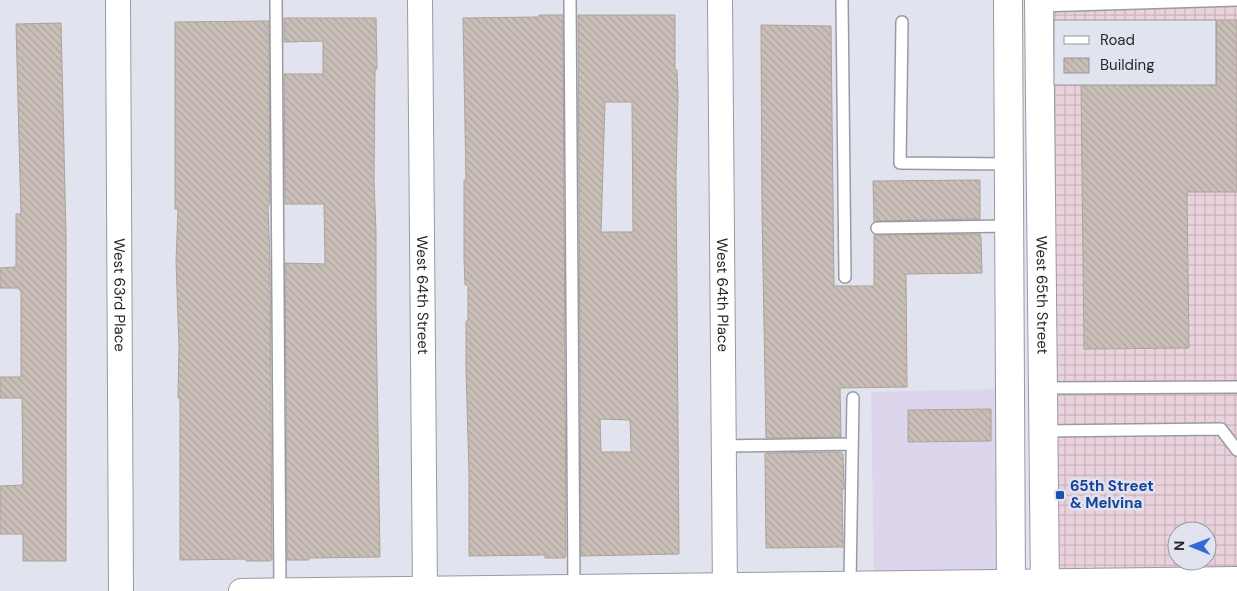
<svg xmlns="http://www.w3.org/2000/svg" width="1237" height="591" viewBox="0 0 1237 591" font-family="'DM Sans',sans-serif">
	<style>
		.commercial { fill: #ddd5eb }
		.industrial { fill: url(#industrial-grid); fill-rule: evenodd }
		.building { fill: url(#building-back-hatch); stroke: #ada29c; fill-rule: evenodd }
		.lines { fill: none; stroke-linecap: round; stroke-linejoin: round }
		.service-casing { stroke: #999aa5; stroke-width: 14 }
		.minor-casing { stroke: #999aa5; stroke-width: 26 }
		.tertiary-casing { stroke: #999aa5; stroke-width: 30 }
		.service { stroke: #fff; stroke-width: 11 }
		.minor { stroke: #fff; stroke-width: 24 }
		.tertiary { stroke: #fff; stroke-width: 28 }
		.transit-dot { fill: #1a4fb4; stroke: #e1e3ee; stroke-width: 2 }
		.labels { text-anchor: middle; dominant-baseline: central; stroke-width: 5; stroke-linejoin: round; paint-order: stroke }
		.street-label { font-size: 15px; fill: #26272b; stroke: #e1e3ee }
		.transit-label { font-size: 15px; font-weight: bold; fill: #164399; stroke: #e1e3ee; text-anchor: start }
	</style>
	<defs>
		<pattern id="industrial-grid" width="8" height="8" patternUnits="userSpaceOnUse" patternTransform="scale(1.25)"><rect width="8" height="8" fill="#ead2dc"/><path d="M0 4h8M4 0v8" fill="none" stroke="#c9b4bd"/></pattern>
		<pattern id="building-back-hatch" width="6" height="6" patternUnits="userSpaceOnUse" patternTransform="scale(1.25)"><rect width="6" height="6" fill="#cabfb8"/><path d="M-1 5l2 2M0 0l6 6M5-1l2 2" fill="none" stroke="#ada49e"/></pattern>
	</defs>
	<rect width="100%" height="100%" fill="#e1e3ee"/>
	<path class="commercial" d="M1001,389l3,181 -130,1 -3,-179z"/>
	<path class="industrial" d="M1046,0h191v591h-184zM1056,21h160v63h-160zM1177,531h30v30h-30z"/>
	<path class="building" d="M539,15h24l3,541h-1v2h-20v-3l-76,1v-83l-3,-103v-49h2v-36h-3l-1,-27v-78h2l-3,-162 76,-1z
		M578,15h97v55h2l1,27 -2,78 3,379 -98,2zM605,102h27l1,130h-32zM600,419l30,1 1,32h-30z
		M284,18h92l1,51h-2l-1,112 2,51v81l4,244 -71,1v2h-22l-2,-297 40,1 -1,-60h-39l-1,-130h39v-33l-39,1z
		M1216,20h21v172h-50l2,156 -105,1 -3,-265h135z
		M269,21l1,183 -2,2 2,56 2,298h-2v1h-24v-2l-66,1v-162h-2l1,-52 -3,-84 2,-53h-3v-187z
		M61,23l5,213v325h-43v-27h-23v-48l23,-1 -1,-87h-22v-21h21v-87h-2v-2h-19v-20l16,-1v-53h5l-5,-190z
		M761,25l70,1 3,260h40v-51l106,-1 1,4 1,35 -76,1 1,113 -67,1 1,49 -75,1 -4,-228z
		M980,180v39l-106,2 -1,-40z
		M991,409v32l-83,1v-32z
		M841,452l2,2 1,35h-2l1,58 -77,1 -1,-94 2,-1z"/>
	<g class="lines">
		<defs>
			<path id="service" d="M276,0l4,591
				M570,0l4,591
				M842,0l3,277
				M1039,6l198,-6
				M902,22l-2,141 109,1
				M877,228l132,-2
				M1043,388l194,-1
				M1043,431l178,-2 16,21
				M724,446l128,-2
				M850,584l3,-186"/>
			<g id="minor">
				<path id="s1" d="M118,0l3,591"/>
				<path id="s2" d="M420,0l5,591"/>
				<path id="s3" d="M720,0l5,591"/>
				<path d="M241,591l996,-12"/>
			</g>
			<g id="tertiary">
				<path d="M1008,0l3,591"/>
				<path id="s4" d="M1039,0l6,591"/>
			</g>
		</defs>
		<use href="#service" class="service-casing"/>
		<use href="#minor" class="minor-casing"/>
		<use href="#tertiary" class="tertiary-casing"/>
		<use href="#service" class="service"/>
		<use href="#minor" class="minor"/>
		<use href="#tertiary" class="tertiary"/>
	</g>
	<rect class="transit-dot" x="1055" y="490" width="10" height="10" rx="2.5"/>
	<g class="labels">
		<g class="street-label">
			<text stroke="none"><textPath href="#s2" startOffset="295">West 64th Street</textPath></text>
			<text stroke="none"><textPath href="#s4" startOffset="295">West 65th Street</textPath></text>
			<text stroke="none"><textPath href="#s1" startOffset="295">West 63rd Place</textPath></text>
			<text stroke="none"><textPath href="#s3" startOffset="295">West 64th Place</textPath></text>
		</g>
		<g class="transit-label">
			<text x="1070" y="486">65th Street<tspan x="1070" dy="17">&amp; Melvina</tspan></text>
		</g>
	</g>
	<rect x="1054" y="20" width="162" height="65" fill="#e1e3ee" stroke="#9698a0"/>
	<rect x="1064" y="36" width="25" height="8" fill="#ffffff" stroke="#9698a0"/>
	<text x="1100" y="45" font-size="15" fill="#26272b">Road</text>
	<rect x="1064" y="58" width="25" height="15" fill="url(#building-back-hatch)" stroke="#9698a0"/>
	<text x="1100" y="70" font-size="15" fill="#26272b">Building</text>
	<g transform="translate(1192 546) rotate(271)"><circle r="24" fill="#e1e3ee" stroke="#9698a0"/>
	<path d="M0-4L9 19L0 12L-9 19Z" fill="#3668d7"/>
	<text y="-8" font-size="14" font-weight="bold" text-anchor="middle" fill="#26272b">N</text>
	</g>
</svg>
